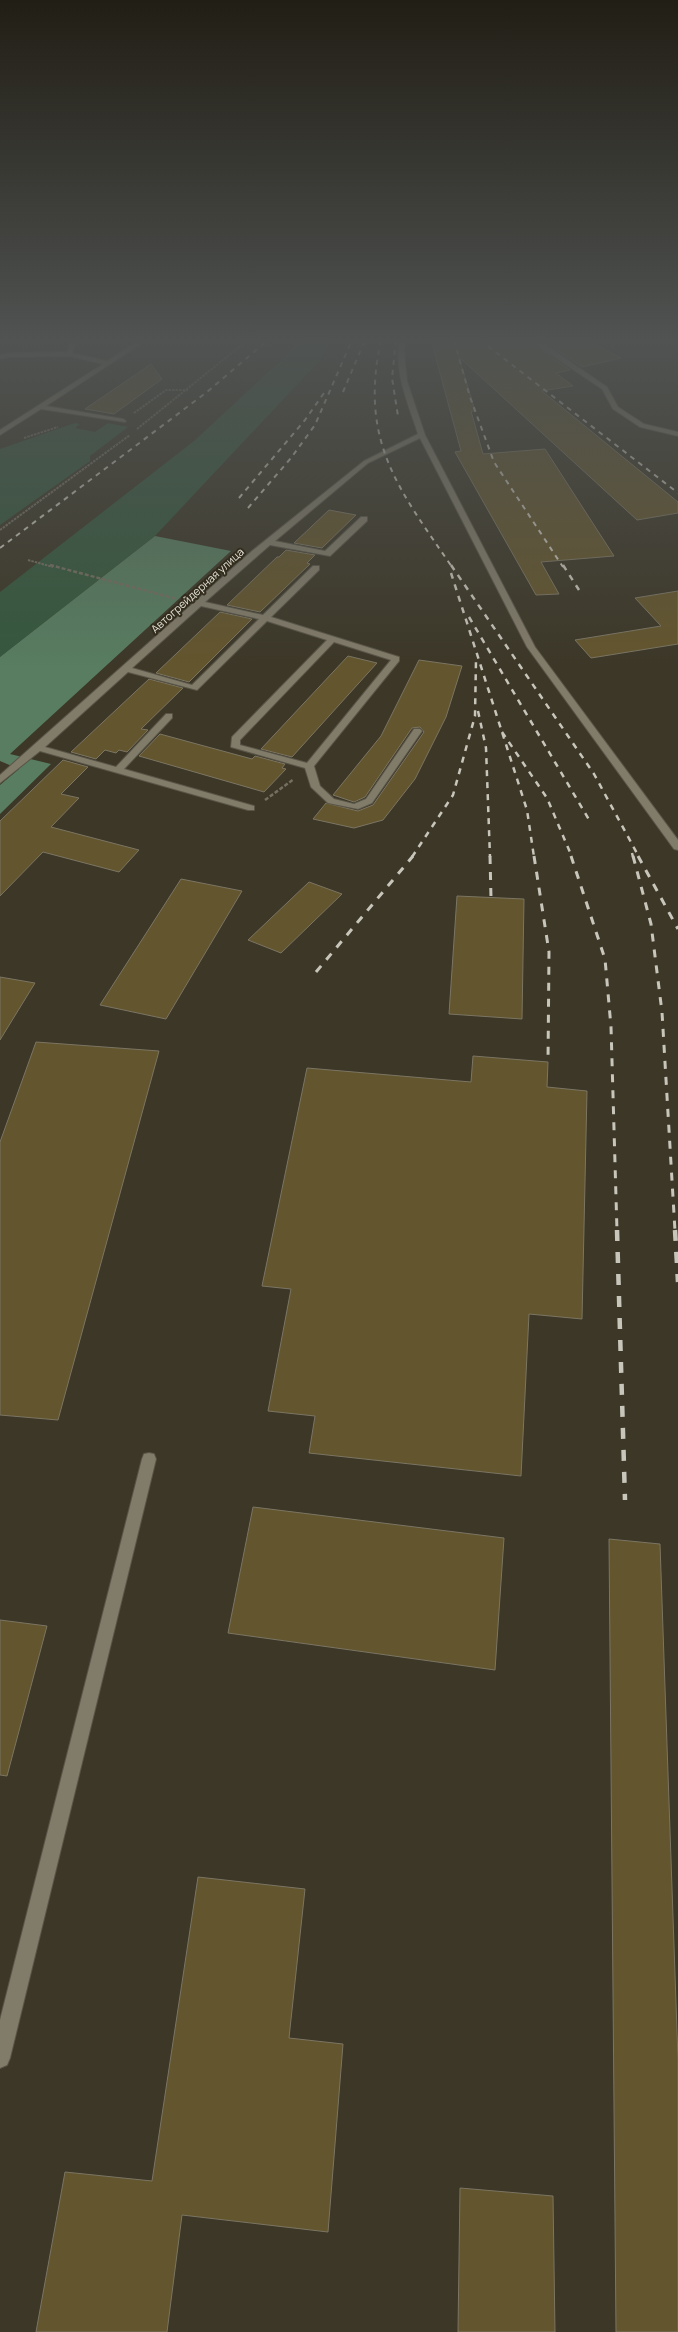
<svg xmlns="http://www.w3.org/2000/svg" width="678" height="2332" viewBox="0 0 678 2332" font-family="Manrope,sans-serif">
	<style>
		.green { fill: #35583d }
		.forest { fill: #587d60 }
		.building { fill: #63552d; stroke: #7b7563 }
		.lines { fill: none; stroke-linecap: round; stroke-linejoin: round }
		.minor-casing { stroke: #595547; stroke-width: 2 }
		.path-far1 { stroke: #746f61; stroke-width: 2; stroke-dasharray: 2.5 1; stroke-linecap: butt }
		.path { stroke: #746f61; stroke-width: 2.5; stroke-dasharray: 4 2; stroke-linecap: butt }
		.minor { fill: #817b69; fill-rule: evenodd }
		.rail-far3 { stroke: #c8c5ba; stroke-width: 2; stroke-dasharray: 5 5; stroke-linecap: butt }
		.rail-far2 { stroke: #c8c5ba; stroke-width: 2.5; stroke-dasharray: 6 6; stroke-linecap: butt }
		.rail-far1 { stroke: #c8c5ba; stroke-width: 3; stroke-dasharray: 8 8; stroke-linecap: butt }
		.rail { stroke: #c8c5ba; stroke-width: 4.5; stroke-dasharray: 11 11; stroke-linecap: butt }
		.labels { text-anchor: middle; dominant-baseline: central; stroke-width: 4; stroke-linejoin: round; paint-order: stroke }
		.far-street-label { font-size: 11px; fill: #e5e2d8; stroke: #322d1d }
	</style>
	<rect width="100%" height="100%" fill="#3c3727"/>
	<path class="green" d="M303,340h28l-10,19 -166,177 -155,121v-65l194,-151z
		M75,423l5,1 -5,4 20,4 13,-9 20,4 -38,29v5l-90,64v-76z"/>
	<path class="forest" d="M155,536l76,15 -221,203 41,10 -51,50v-29l19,-16 -19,-8v-104z"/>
	<path class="building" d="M431,340h96l43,30 -14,3 17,13 -31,5 136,111v11l-41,7 -178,-163 16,54h-4l12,43 62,-5 69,107 -73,6 18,32 -23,1 -81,-143 6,-1z
		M542,340h44l35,18 -39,9z
		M151,364l11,15 -48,35 -29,-5z
		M329,510l27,5 -34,33 -28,-5z
		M286,550l29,5 -8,8 3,1 -50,48 -33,-7 50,-48h2z
		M678,591v53l-87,14 -16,-18 86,-14 -26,-28z
		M220,612l32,7 -63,63 -33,-9z
		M348,656l29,7 -85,94 -31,-8z
		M419,660l43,6 -16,51 -31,62 -32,41 -29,8 -41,-9 13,-16 32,8 15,-6 51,-73 -4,-5 -8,1 -47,69 -11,5 -21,-7 48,-59z
		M149,679l34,9 -42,41 7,1 -21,22 -8,-2 -3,3 -11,-3 -9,9 -25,-7z
		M160,734l92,25 3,-3 30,8 -3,4 4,1 -22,23 -125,-36z
		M63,760l25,7 -27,27 18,4 -28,29 88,23 -20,22 -76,-20 -43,44v-75z
		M181,879l61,12 -76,128 -66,-14z
		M309,882l33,12 -61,59 -33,-13z
		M457,896l67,3 -2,120 -73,-5z
		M0,977l35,6 -35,57z
		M36,1042l123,9 -101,369 -58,-5v-273z
		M473,1056l75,6 -1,25 40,4 -5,228 -53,-5 -8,162 -212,-23 6,-37 -47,-5 23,-122 -29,-3 45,-218 164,14z
		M253,1507l251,31 -9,132 -267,-37z
		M609,1539l51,5 18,516v272h-62z
		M0,1620l47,6 -40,150 -7,-1z
		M198,1877l107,12 -16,149 54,6 -15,188 -146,-17 -15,117h-131l29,-160 87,9z
		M460,2188l93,8 2,136h-97z"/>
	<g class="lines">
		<defs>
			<path id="minor" d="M71,340h6l-5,13 35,8 32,-21h8l-101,66 77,13 3,2 -1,1 -84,-13 -41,26v-5l103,-66 -34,-8 -60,1 -9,2v-4l9,-2 58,-1z
				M400,340h6l-2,10 3,31 18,54 110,212 143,193v10l-4,-1 -147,-202 -107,-209 -52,25 -93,78 50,10 36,-34h6v4l-37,35 -60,-11 -65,57 58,13 50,-49h6v4l-48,47 128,40v4l-85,105 6,20 14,13 20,5 12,-5 48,-70h6l2,2 -50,72 -14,6 -30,-6 -17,-16 -6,-19 -74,-21 1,-10 95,-97 -60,-19 -70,69 -69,-18 -83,75 71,20 50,-53h6v4l-48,51 130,37v4h-6l-208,-59 -40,32v-8l252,-224 112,-90 54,-27c-9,-29 -25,-62 -18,-94zM201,606l58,13 -67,66 -60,-17zM334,642l57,18 -84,103 -67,-18v-5z
				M529,340h9l8,5 61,42 11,20 26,17 34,8v4l-38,-9 -27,-18 -11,-20z
				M149,1453l5,1 2,5 -146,599 -3,7 -7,3v-48l142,-561 2,-5z"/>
		</defs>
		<use href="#minor" class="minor-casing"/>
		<path class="path-far1" d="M134,413l32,-23h22
			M137,429l111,-89
			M24,438l34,-11
			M0,530l130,-95
			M28,560l25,7"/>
		<path class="path" d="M50,565l127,34
			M265,800l29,-21"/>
		<use href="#minor" class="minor"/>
		<path class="rail-far3" d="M381,340c-22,101 17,148 71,227
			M396,340l-4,38 6,38
			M454,340l16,57 24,65 69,105
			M480,340l198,153
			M343,392l22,-52
			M239,498l66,-78 19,-27
			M248,508l43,-50 24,-33 37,-85
			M0,548l207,-156 61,-52"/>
		<path class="rail-far2" d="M451,565l143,209 45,83
			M563,565l16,25
			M451,573l76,237 7,47
			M469,617l122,206
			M478,711l8,37 4,109
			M502,732l45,66 25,59
			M632,853l1,4
			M412,857l41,-62 22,-79 1,-56"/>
		<path class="rail-far1" d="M490,856l1,42
			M534,856l15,96 -1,110
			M571,856l34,103 6,68 6,204
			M633,856l18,68 11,88 13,219
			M638,856l40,73
			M316,972l97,-116"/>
		<path class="rail" d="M617,1230l8,270
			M675,1230l3,52"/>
	</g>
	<linearGradient id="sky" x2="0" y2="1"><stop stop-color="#211e15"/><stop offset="0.51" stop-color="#505352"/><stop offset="1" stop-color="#505352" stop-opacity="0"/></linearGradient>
	<rect width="678" height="667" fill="url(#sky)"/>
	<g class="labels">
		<g class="far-street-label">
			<text transform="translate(197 590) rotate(-42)">Автогрейдерная улица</text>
		</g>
	</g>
</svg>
